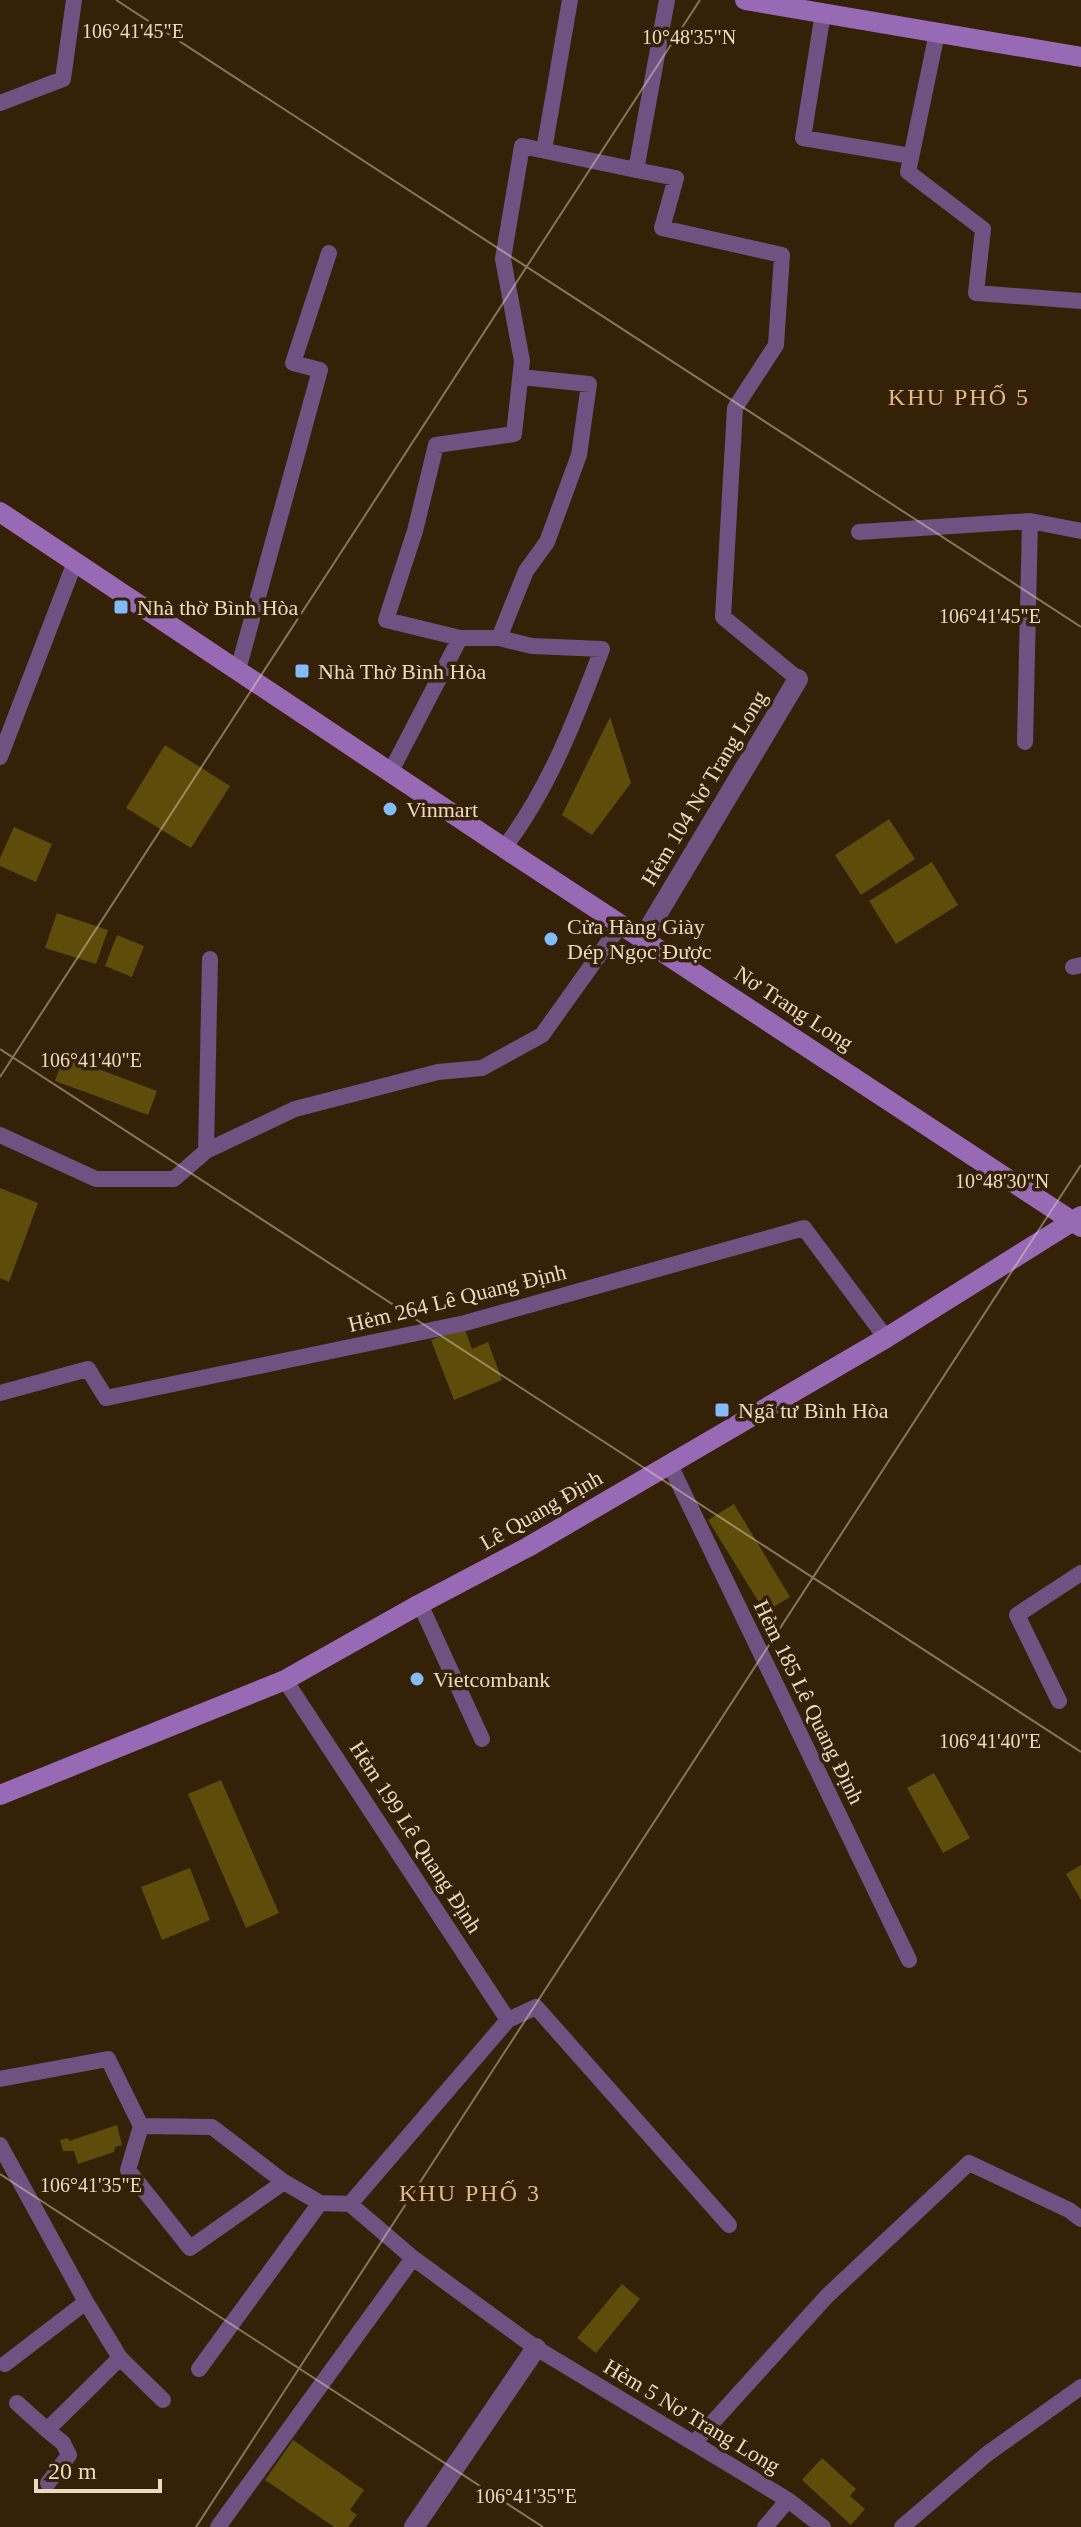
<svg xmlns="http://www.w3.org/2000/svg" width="1081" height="2527" viewBox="0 0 1081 2527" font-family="'Times New Roman',serif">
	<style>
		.building { fill: #5e4c0b }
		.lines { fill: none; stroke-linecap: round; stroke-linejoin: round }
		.lane { stroke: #6f5281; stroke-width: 16 }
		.street { stroke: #6f5281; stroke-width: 20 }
		.secondary { stroke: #9869b5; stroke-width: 20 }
		.ticks { fill: none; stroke: #eed9c0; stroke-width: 2; stroke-opacity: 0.45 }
		.poi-dot { fill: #83bcfb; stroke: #342107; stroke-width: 3 }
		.labels { text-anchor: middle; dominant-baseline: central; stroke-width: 7; stroke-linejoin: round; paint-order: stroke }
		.poi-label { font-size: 22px; fill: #eed9c0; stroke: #342107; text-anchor: start }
		.street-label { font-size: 22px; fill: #eed9c0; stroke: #342107 }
		.neighbourhood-label { font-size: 24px; letter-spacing: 2px; fill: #e3b987; stroke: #342107 }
		.ticks-label { font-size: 20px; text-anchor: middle; fill: #eed9c0; stroke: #342107; stroke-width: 7; stroke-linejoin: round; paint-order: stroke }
	</style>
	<rect width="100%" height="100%" fill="#342107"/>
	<path class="building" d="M610,717l21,66 -39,52 -30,-20z
		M165,745l65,41 -39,62 -65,-40z
		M889,819l26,40 -54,36 -26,-40z
		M14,827l38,17 -16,38 -36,-16v-8z
		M932,862l26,43 -62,39 -27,-43z
		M57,913l51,17 -12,34 -51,-16z
		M117,935l27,11 -12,31 -27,-11z
		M64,1056l93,35 -9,24 -93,-34z
		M0,1188l38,15 -29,79 -9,-4z
		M464,1327l8,22 16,-7 14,38 -48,20 -23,-60z
		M734,1504l56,93 -25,15 -57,-92z
		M934,1773l36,65 -27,15 -36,-65z
		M221,1780l58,133 -33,15 -58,-134z
		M1081,1865v35l-15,-26z
		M190,1868l20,52 -48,20 -21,-53z
		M117,2125l5,20 -7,2 -1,5 -36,12 -4,-13h-11l-3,-11 8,-2 1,3z
		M622,2284l18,15 -44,54 -19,-15z
		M293,2440l71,50 -14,20 7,5 -9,12h-14l-69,-47z
		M822,2458l34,31 -6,7 15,13 -14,16 -49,-45z"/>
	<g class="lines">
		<path class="lane" d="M667,0l-31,170 40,8 -14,50 120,27 -6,90 -41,63 -12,209 75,62
			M823,13l-20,125 108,18
			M937,33l-29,139 75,57 -7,64 105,8
			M0,103l63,-24 11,-79
			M544,150l26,-150
			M859,532l171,-11 51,10
			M460,638l-74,-18 29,-89 21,-86 78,-11 8,-73 -19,-102 19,-113 114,24
			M499,638l33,8 70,3c-26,69 -53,140 -98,199
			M238,670l82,-300 -27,-7 36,-110
			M1025,742l5,-221
			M0,757l75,-195
			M391,771l69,-133h39l27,-67 21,-29 32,-87 10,-71 -68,-7
			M1073,967l8,-2
			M0,1135l96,44h78l32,-28 89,-42 143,-37 44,-4 60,-33 80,-112
			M206,1151l4,-192
			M0,1393l88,-24 18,29 359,-75 339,-95 82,110
			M669,1463l240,497
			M420,1604l62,135
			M285,1680l223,340
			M1059,1701l-42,-86 64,-42
			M0,2079l108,-20 33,67 71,1 72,55 36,21 30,1
			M141,2126l-13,44 62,78 94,-66
			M0,2145l86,157 34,56 43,42
			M729,2225l-193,-218 -28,13 -158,184 63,54 123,90 252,152 35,27
			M5,2364l81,-62
			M199,2369l121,-166
			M17,2403l30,27 73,-72
			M47,2430l16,13 6,12 -21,28
			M694,2443l133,-147 142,-133 100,47 12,9
			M218,2527l195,-269
			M765,2527l23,-27
			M902,2527l85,-73 94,-67"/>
		<path class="street" d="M643,938l155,-259
			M414,2527l122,-179"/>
		<path class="secondary" d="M745,0l336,57
			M0,512l504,336 577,379
			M0,1795l285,-115 135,-76 108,-57 358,-209 195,-122"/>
	</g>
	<path class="ticks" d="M116,0l965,627M0,1049l1081,703M0,1077l700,-1077M0,2174l543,353M196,2527l885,-1362"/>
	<g class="poi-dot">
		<rect x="113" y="599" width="16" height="16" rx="4"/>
		<rect x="294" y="663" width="16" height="16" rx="4"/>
		<circle cx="390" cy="809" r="8"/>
		<circle cx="551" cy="939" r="8"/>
		<rect x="714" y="1402" width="16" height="16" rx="4"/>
		<circle cx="417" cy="1679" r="8"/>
	</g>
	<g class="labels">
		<g class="poi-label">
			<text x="137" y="607">Nhà thờ Bình Hòa</text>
			<text x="318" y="671">Nhà Thờ Bình Hòa</text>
			<text x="406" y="809">Vinmart</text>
			<text x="567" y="926">Cửa Hàng Giày<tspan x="567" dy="25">Dép Ngọc Được</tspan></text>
			<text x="738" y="1410">Ngã tư Bình Hòa</text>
			<text x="433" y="1679">Vietcombank</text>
		</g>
		<g class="street-label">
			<text transform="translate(704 788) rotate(-59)">Hẻm 104 Nơ Trang Long</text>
			<text transform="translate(794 1008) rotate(33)">Nơ Trang Long</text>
			<text transform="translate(457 1298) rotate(-14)">Hẻm 264 Lê Quang Định</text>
			<text transform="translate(541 1510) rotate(-30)">Lê Quang Định</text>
			<text transform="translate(809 1702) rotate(64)">Hẻm 185 Lê Quang Định</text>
			<text transform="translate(416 1837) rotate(57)">Hẻm 199 Lê Quang Định</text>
			<text transform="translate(692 2416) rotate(31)">Hẻm 5 Nơ Trang Long</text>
		</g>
		<g class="neighbourhood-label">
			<text x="959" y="397">KHU PHỐ 5</text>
			<text x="470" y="2193">KHU PHỐ 3</text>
		</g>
	</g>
	<g class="ticks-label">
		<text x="133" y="38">106°41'45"E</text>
		<text x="689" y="44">10°48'35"N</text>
		<text x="990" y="623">106°41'45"E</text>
		<text x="91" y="1067">106°41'40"E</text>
		<text x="1002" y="1188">10°48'30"N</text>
		<text x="990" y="1748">106°41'40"E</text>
		<text x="91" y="2192">106°41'35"E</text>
		<text x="526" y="2503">106°41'35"E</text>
	</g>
	<path d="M36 2479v12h124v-12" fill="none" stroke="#eed9c0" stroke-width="4"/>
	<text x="48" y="2479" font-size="24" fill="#eed9c0" stroke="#342107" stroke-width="6" paint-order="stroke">20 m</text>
</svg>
